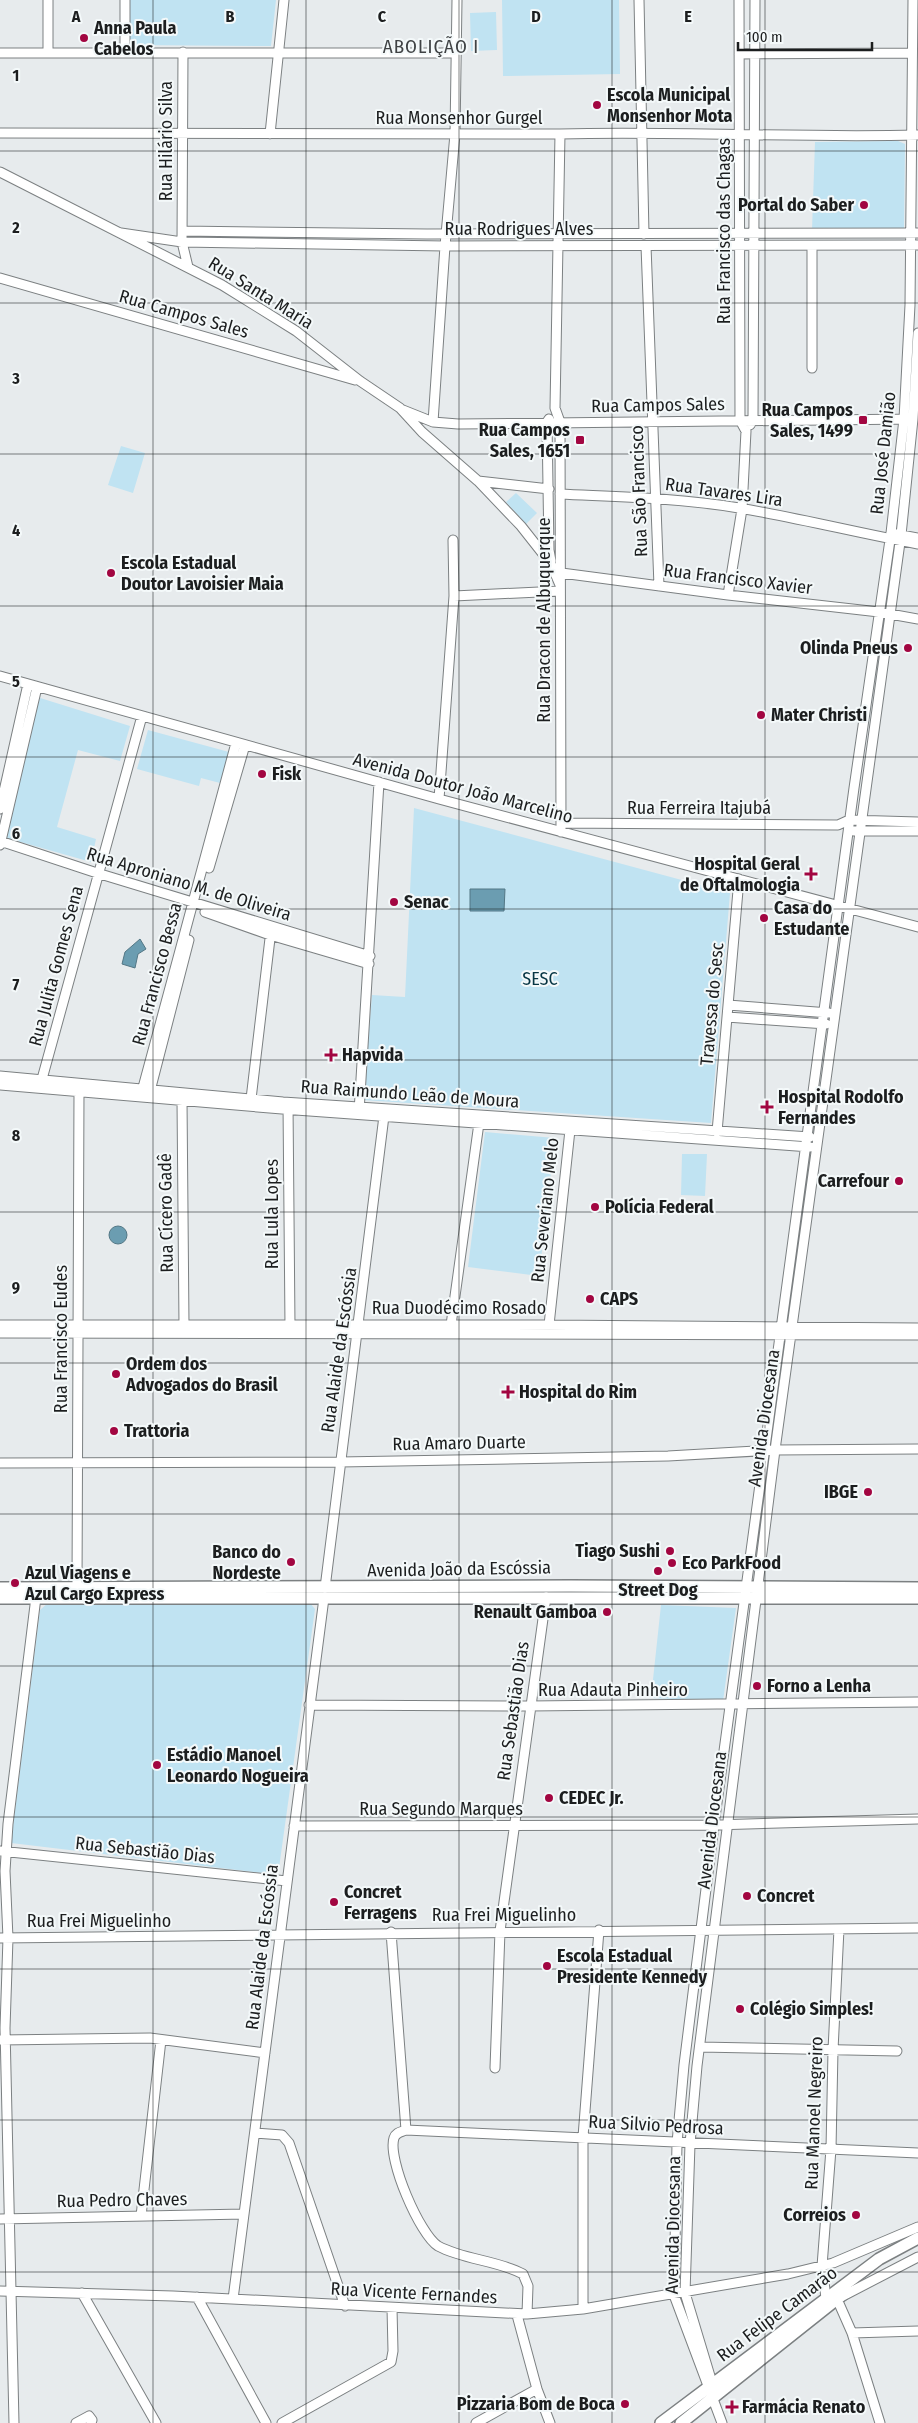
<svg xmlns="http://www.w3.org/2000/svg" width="918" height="2423" viewBox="0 0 918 2423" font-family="'Fira Sans Condensed',sans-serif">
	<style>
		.green { fill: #c0e3f2 }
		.water { fill: #6b9db1; stroke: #537785 }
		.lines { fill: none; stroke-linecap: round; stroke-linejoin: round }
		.minor-casing { stroke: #7c8082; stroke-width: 11 }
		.major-casing { stroke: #7c8082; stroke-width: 14 }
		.minor { stroke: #fff; stroke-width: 9 }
		.major { stroke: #fff; stroke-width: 11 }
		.grid { fill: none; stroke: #1c1e1f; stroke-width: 1; stroke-opacity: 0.55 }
		.poi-dot { fill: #a20641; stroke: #f4f9fa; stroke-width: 2 }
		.labels { text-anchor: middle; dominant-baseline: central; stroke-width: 4; stroke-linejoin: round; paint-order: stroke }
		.poi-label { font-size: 18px; font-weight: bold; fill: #1c1e1f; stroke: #f4f9fa; text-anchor: start }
		.street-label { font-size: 18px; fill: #1c1e1f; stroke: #f4f9fa }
		.park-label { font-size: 18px; fill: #063544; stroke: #f4f9fa }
		.neighbourhood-label { font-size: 19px; letter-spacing: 1px; fill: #404345; stroke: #f4f9fa }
		.grid-label { font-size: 16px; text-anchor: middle; font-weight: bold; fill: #1c1e1f; stroke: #f4f9fa; stroke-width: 4; stroke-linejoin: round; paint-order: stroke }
	</style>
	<rect width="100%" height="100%" fill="#e7ebed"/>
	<path class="green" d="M130,0h146l-5,46 -139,-1 -3,-9z
		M502,0h117l1,74 -117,2z
		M496,12l1,38 -26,1 -1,-38z
		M898,141l7,3 -1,85 -92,1 3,-88z
		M121,446l24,7 -12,40 -25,-8z
		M516,493l21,20 -11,11 -20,-22z
		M37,697l93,29 -10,35 -42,-11 -21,77 39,12 -5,23 -88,-25z
		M148,730l81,22 -9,31 -19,-5 -2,8 -62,-17z
		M414,808l316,85 -19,230 -348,-23 9,-105 33,2z
		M485,1132l70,6 -16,138 -71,-9z
		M682,1154h25l-2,42 -24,-1z
		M48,1603h262l5,6 -36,259 -2,4 -7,2 -259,-31 29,-233z
		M661,1605l75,3 -13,93 -72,-3z"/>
	<path class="water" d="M470,889h35l-1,22h-34z
		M140,939l6,10 -8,5 -3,14 -13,-4 3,-12z
		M109 1235a9 9 0 1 1 18 0a9 9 0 1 1-18 0Z"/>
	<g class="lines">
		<defs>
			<path id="minor" d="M639,0l5,234
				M48,52v-52
				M125,52v-52
				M183,52l-1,190 6,25
				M0,53h456
				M739,54l173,-1
				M0,133l560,1c120,-3 239,4 358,1
				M270,134l14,-134
				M560,134l-5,274 5,14 1,410
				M0,172l222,113 74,46 64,50 40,27 22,24 56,49 43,45 30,38 9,21
				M182,231l245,3 491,-1
				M121,233l61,9 263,4 473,-1
				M646,246l13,340
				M0,278l355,102
				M812,368v-122
				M403,410l30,12 25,2 452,-5
				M549,419l-2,3 2,128 2,11
				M433,422l12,-176 10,-112 2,-134
				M750,425l3,-5 2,-420
				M478,481l71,8
				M560,494c60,3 120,4 179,14 60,10 119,25 179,36
				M896,534l22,4
				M554,572l174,23 151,17 39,7
				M728,595l14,-86 4,-78 -6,-11 -1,-420
				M454,596l106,-5
				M0,676l439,123 479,128
				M439,799l15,-203 -1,-56
				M0,809l28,-125
				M561,823l277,2 11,-5 69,2
				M854,831h64
				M0,841l97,32 273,83
				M0,845l37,-158
				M209,868l36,-123
				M205,912l65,23 99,29
				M728,1005l101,8
				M727,1017l99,7
				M0,1076l283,26 527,35
				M42,1079l100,-363
				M0,1085l282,24 528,38
				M141,1095l95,-352
				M149,1095l40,-155
				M251,1099l20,-169
				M182,1100l2,225
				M288,1104l2,222
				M359,1112l20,-330
				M717,1132l22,-253
				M0,1325h549l369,3
				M451,1325l28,-202
				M549,1325l21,-195
				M0,1333l918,2
				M0,1463l340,-1 328,-6 107,-6 143,-1
				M77,1588l2,-497
				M325,1588l59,-472
				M309,1705l220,1 389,-4
				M294,1826l420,-1 204,-6
				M0,1851l287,30
				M391,1932l15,198
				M0,1938l918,-10
				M0,2040l150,-2 115,15
				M700,2047l197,4
				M495,2068l5,-137 46,-334
				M255,2133l27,2 7,8 56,163
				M141,2216l20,-176
				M0,2219l244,-5
				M0,2291l173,5 354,18 56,-5 205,-35 45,-11 85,-36
				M82,2293l74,130
				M197,2297l69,126
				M826,2298l-4,-32 9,-117 2,-99 6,-121
				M233,2299l91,-701
				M583,2309v-172l16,-207
				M527,2314l1,-28 -5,-12c-26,-14 -59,-14 -85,-28 -18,-11 -51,-87 -44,-108 2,-6 7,-6 12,-8l512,23
				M517,2315l20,74 13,34
				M852,2333l66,-2
				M713,2386l-28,-93 5,-149 7,-78 78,-616 126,-915 12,-116 5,-86
				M14,2423l-9,-395 3,-90 -3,-67 3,-47 28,-227
				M76,2423l13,-7 3,4 -1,3
				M282,2423l109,-61 2,-11 -1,-43
				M476,2423l61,-34
				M722,2423l-48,-128 3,-152 7,-78 30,-240 140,-1037 37,-255 13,-114 6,-114 3,-305
				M880,2423l-28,-90 -15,-34 81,-42"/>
			<path id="major" d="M0,1588l571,-2 347,2
				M0,1598h918
				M661,2423l218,-164 39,-21
				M681,2423l166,-132"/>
		</defs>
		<use href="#minor" class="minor-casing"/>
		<use href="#major" class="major-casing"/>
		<use href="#minor" class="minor"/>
		<use href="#major" class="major"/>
	</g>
	<path class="grid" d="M153,0v2423M306,0v2423M459,0v2423M612,0v2423M765,0v2423M0,151h918M0,303h918M0,454h918M0,606h918M0,757h918M0,909h918M0,1060h918M0,1212h918M0,1363h918M0,1514h918M0,1666h918M0,1817h918M0,1969h918M0,2120h918M0,2272h918"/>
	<g class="poi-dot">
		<circle cx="84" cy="38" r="5"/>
		<circle cx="597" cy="105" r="5"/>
		<circle cx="864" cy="205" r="5"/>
		<rect x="858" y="415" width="10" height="10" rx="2.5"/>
		<rect x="575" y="435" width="10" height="10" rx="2.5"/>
		<circle cx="111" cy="573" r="5"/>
		<circle cx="908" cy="648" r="5"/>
		<circle cx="761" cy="715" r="5"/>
		<circle cx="262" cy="774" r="5"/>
		<path d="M808.5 866.5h5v5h5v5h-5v5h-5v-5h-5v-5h5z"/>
		<circle cx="394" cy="902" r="5"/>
		<circle cx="764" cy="918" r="5"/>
		<path d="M328.5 1047.5h5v5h5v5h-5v5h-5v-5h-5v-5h5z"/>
		<path d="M764.5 1099.5h5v5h5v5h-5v5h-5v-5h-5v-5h5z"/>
		<circle cx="899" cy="1181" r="5"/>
		<circle cx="595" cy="1207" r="5"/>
		<circle cx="590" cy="1299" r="5"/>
		<circle cx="116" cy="1374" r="5"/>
		<path d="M505.5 1384.5h5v5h5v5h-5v5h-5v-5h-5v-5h5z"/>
		<circle cx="114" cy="1431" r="5"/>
		<circle cx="868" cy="1492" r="5"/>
		<circle cx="670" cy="1551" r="5"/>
		<circle cx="291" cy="1562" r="5"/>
		<circle cx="672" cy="1563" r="5"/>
		<circle cx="658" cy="1571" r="5"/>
		<circle cx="15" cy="1583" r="5"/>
		<circle cx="607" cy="1612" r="5"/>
		<circle cx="757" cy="1686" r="5"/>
		<circle cx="157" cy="1765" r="5"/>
		<circle cx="549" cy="1798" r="5"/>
		<circle cx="747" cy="1896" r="5"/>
		<circle cx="334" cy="1902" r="5"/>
		<circle cx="547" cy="1966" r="5"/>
		<circle cx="740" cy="2009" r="5"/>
		<circle cx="856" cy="2215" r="5"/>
		<circle cx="625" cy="2404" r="5"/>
		<path d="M729.5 2399.5h5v5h5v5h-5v5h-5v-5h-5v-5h5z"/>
	</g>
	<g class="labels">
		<g class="poi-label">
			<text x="94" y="28">Anna Paula<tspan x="94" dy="21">Cabelos</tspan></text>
			<text x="607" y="95">Escola Municipal<tspan x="607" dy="21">Monsenhor Mota</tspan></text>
			<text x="854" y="205" text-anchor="end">Portal do Saber</text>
			<text x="853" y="410" text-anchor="end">Rua Campos<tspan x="853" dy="21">Sales, 1499</tspan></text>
			<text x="570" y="430" text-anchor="end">Rua Campos<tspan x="570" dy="21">Sales, 1651</tspan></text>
			<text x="121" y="563">Escola Estadual<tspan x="121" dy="21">Doutor Lavoisier Maia</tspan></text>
			<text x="898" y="648" text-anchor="end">Olinda Pneus</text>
			<text x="771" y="715">Mater Christi</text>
			<text x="272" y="774">Fisk</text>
			<text x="800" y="864" text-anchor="end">Hospital Geral<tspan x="800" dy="21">de Oftalmologia</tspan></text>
			<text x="404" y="902">Senac</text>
			<text x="774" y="908">Casa do<tspan x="774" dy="21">Estudante</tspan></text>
			<text x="342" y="1055">Hapvida</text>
			<text x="778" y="1097">Hospital Rodolfo<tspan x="778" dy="21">Fernandes</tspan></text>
			<text x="889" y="1181" text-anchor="end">Carrefour</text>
			<text x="605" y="1207">Polícia Federal</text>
			<text x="600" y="1299">CAPS</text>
			<text x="126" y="1364">Ordem dos<tspan x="126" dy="21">Advogados do Brasil</tspan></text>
			<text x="519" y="1392">Hospital do Rim</text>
			<text x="124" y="1431">Trattoria</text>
			<text x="858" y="1492" text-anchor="end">IBGE</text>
			<text x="660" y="1551" text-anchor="end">Tiago Sushi</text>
			<text x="281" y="1552" text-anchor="end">Banco do<tspan x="281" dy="21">Nordeste</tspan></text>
			<text x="682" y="1563">Eco ParkFood</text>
			<text x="25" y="1573">Azul Viagens e<tspan x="25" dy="21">Azul Cargo Express</tspan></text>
			<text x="658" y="1590" text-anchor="middle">Street Dog</text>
			<text x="597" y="1612" text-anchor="end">Renault Gamboa</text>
			<text x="767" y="1686">Forno a Lenha</text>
			<text x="167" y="1755">Estádio Manoel<tspan x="167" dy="21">Leonardo Nogueira</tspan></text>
			<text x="559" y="1798">CEDEC Jr.</text>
			<text x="344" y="1892">Concret<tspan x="344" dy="21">Ferragens</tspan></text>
			<text x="757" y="1896">Concret</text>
			<text x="557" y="1956">Escola Estadual<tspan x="557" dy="21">Presidente Kennedy</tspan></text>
			<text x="750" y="2009">Colégio Simples!</text>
			<text x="846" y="2215" text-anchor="end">Correios</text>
			<text x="615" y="2404" text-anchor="end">Pizzaria Bom de Boca</text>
			<text x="742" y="2407">Farmácia Renato</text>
		</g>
		<g class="street-label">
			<text x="459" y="118">Rua Monsenhor Gurgel</text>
			<text transform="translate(166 141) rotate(-90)">Rua Hilário Silva</text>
			<text x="519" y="229">Rua Rodrigues Alves</text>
			<text transform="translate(724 231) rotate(-90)">Rua Francisco das Chagas</text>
			<text transform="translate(261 293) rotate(32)">Rua Santa Maria</text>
			<text transform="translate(184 314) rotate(16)">Rua Campos Sales</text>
			<text transform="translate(658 405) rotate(-1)">Rua Campos Sales</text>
			<text transform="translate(883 453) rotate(-84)">Rua José Damião</text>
			<text transform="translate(639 491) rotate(-92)">Rua São Francisco</text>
			<text transform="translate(724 492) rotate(8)">Rua Tavares Lira</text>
			<text transform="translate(738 579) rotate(7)">Rua Francisco Xavier</text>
			<text transform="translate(544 620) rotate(-90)">Rua Dracon de Albuquerque</text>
			<text transform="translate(463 788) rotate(15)">Avenida Doutor João Marcelino</text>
			<text x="699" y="808">Rua Ferreira Itajubá</text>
			<text transform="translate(189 884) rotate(17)">Rua Aproniano M. de Oliveira</text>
			<text transform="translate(56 966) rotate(-75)">Rua Julita Gomes Sena</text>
			<text transform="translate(157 974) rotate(-75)">Rua Francisco Bessa</text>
			<text transform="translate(712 1004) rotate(-85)">Travessa do Sesc</text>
			<text transform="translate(410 1094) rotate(4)">Rua Raimundo Leão de Moura</text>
			<text transform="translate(545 1210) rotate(-84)">Rua Severiano Melo</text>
			<text transform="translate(166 1213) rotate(-91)">Rua Cícero Gadê</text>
			<text transform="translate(272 1214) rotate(-90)">Rua Lula Lopes</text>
			<text x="459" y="1308">Rua Duodécimo Rosado</text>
			<text transform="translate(61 1339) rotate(-90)">Rua Francisco Eudes</text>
			<text transform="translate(339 1350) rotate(-82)">Rua Alaide da Escóssia</text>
			<text transform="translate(764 1418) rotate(-82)">Avenida Diocesana</text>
			<text transform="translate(459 1443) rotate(-1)">Rua Amaro Duarte</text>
			<text transform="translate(459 1569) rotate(-1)">Avenida João da Escóssia</text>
			<text x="613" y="1690">Rua Adauta Pinheiro</text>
			<text transform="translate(513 1711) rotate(-82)">Rua Sebastião Dias</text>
			<text x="441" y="1809">Rua Segundo Marques</text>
			<text transform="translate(712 1820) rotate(-83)">Avenida Diocesana</text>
			<text transform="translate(145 1850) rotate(6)">Rua Sebastião Dias</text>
			<text x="504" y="1915">Rua Frei Miguelinho</text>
			<text x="99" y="1921">Rua Frei Miguelinho</text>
			<text transform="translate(262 1947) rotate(-83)">Rua Alaide da Escóssia</text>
			<text transform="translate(814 2113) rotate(-88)">Rua Manoel Negreiro</text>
			<text transform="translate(656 2125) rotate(3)">Rua Silvio Pedrosa</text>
			<text transform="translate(122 2200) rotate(-1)">Rua Pedro Chaves</text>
			<text transform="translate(673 2225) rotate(-89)">Avenida Diocesana</text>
			<text transform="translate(414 2293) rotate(3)">Rua Vicente Fernandes</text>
			<text transform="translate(777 2314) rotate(-37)">Rua Felipe Camarão</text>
		</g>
		<g class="park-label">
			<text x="540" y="979">SESC</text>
		</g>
		<g class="neighbourhood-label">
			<text x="431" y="46">ABOLIÇÃO I</text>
		</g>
	</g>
	<g class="grid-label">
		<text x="76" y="22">A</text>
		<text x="230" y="22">B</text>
		<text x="382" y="22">C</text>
		<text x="536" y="22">D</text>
		<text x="688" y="22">E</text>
		<text x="16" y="81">1</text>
		<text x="16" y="233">2</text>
		<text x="16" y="384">3</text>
		<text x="16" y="536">4</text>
		<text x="16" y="687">5</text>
		<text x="16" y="839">6</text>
		<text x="16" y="990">7</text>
		<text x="16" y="1141">8</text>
		<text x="16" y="1293">9</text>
	</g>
	<path d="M738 42v8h134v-8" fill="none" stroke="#1c1e1f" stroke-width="2.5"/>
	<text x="746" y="42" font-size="15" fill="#1c1e1f" stroke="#f4f9fa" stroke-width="4" paint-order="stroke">100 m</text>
</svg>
